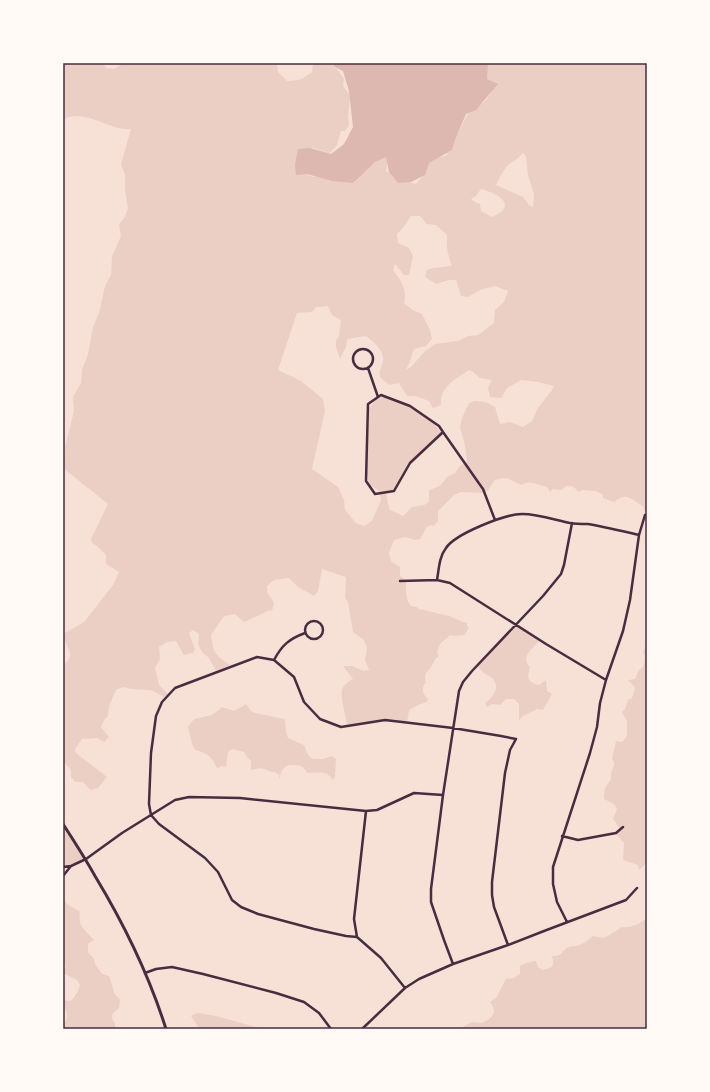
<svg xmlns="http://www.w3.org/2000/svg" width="710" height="1092" viewBox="0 0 710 1092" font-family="'Source Sans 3',sans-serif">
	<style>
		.green { fill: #ebcfc5; fill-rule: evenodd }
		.water { fill: #dcb8b0 }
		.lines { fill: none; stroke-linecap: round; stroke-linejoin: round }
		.minor { stroke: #4a2c40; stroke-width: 2.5 }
		.tertiary { stroke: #4a2c40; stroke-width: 3 }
		.neatline { fill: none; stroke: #4a2c40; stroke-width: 1.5 }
	</style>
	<rect width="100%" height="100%" fill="#f7e1d7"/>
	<path class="green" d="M63,63h40l3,5 8,1 9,-6h154l1,9 9,9c12,0 15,-2 25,-9l1,-9h17l7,6 7,10 -1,7 6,7 1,6 -2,17 1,9 -4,6h-4l-4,14 -7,8h-2l-14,-5 -9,1 -6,22 14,6 6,-1 25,3 10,4 5,-13c13,0 16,-11 26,-14l3,4 -2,11 23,11 7,2 5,-6 2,-2 1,-7 5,-11 17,-2 5,-8 16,-33 5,-5 11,-7 4,-4 8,-13 -9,-8v-5l3,-10 149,1 9,-1v451l-1,1 -3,-9c-13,-6 -15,-15 -29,-4l-11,-4v-3l-3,-2 -5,-2 -13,-1 -3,2c-6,-7 -11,-9 -18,-2l-8,-1 -3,3 -3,-5c-8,-1 -17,-8 -25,-2 -13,-5 -13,-9 -27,-5l-7,10 -3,3 -24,-1 -7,3 -16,16v10l-4,5 -4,-1 -4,3 -6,11 -5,1 -10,-3 -11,3 -5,13 2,8 9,6v8l6,6c0,10 -1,17 5,25l6,1 1,2c8,1 15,3 22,5 3,1 6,1 9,2 6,2 12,6 18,7v3l2,2 -5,7 -9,1 -5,-1 -2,2 -8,7 -3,8 2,4c-5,3 -5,7 -8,11 -4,6 -8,6 -5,15 -5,7 -4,12 2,17l-1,3 -9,3 -9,5 -2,13 -29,-2 -31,4c-1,-7 -7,-30 -5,-35 1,-5 7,-9 11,-11l-10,-13h9l12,5 5,-1 -4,-10 2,-12 -3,-8 -11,-8 -5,-30 -3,-4 1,-21 -24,-8 -4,22 -4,5 -16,-9 -9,-9 -15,2 -7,6v6l7,11 -2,8 -2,-1 -26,12 -9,-8 -11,2 -13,19c3,19 3,19 19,30l-14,6 -7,-13 -7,-6 -4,-8 1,-10 -6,-4 -4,3 6,16 -2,4 -9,2 -8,-14 -9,1 -8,5 1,12 -5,9 4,17 9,9 -4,3 -13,-7 -20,-1 -8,-2 -7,3 -7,16 -1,10 -4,4 -3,7 8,10 -5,5 -7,-4 -15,1 -7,10 1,4 31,24 -9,11 -8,2 -7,-8h-8l-4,-5v-7l-8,-9v-96c15,-10 1,-20 0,-31l21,-12 29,-37 6,-13 -13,-8v-9l-9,-9 -5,-3 -1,-4 17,-35 -45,-36v-13l11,-44 -1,-14 8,-14 1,-13 6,-16 5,-27 6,-14 6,-27 6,-11 1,-19 9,-20 -2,-12 6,-7 3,-9 -3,-18v-15l-4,-11 10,-35c-4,0 -9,0 -13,-1 -17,-4 -38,-19 -55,-8zM523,153l3,3 2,19 6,19 -1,13 -4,-2 -6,-8 -27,-12c3,-7 7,-14 12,-20 5,-4 11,-7 15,-12zM481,189c7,2 31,10 22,21 -2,3 -8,5 -11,7l-11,-6 -1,-7 -5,-2 -4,-3 5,-3zM411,216h9l7,8 9,1 11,10c-1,12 1,21 5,31l-19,2 -6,2 -2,7 11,7 13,-4h7l5,16 7,1 12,-7 15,-4 13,5 -4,11 -9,8 -1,13 -16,12 -10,1 -10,5 -23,3 -11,8 -12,14 -6,4 4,-9 4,-12 12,-3 6,-7 -2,-9 -8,-16 -9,-4 -9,-7c4,-13 -3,-22 -11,-33l2,-6 9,11h5l4,-19 -4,-8 -11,-5 -1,-9 6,-6zM328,306l4,9 9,5 -2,16 -3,5v6l4,12 6,-12 1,-8 19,-3c9,7 21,16 16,29 -2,7 -3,4 -2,12l9,8 10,-2 8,13h8l14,5 4,7 8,-3c0,-4 0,-10 2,-13 6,-10 17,-16 26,-22l4,2 7,6 12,2 -4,8 2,9 11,1 6,-10 14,-8 17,2 16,4 -2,4 -14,18 -6,13 -9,6 -13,-5 -10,2 -5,-17 -9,-5 -11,-1 -6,2 -7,15 -2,9 5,19 2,16 -7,4 -5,7 -8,4 -7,9 -11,4v12l-5,3 -12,2 -9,9 -13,-6 -2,-6 -2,-11 11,-5 13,-25 33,-28 -11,-13 -27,-19 -17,-6 -11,1 -9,12 -1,64 2,10 10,7 2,9 -9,21 -8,5 -8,-3 -11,-13 -1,-10 -6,-13 -26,-18 13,-58 -2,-12 -22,-18 -23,-11 19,-57 15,-1 4,-5z
		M516,624l24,16c-6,8 -21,17 -10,27 -3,11 -3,15 9,18l7,-5 1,11 5,3 -9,16 -6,-1 -14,7 -4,4v-16l-5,-5h-8l-6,6 -8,-1 -5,3 -2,-4c8,-5 16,-16 7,-25 -2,-2 -6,-3 -8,-5 -3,-2 -5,-5 -7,-8z
		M647,642v217l-1,4 -7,7 -1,-5 -15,-5 1,-17 -9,-10 5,-4 -7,-10 4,-10 -3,-5 -10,-5c0,-4 0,-9 2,-13 1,-2 3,-3 4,-5 2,-5 0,-2 1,-7 1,-6 6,-9 1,-15l4,-18 6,1 5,-6v-15l-5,-9 3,-3 3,-9 4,-2 2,-6 1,-5 -3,-3 -4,-3 1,-1 6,-1c2,-3 2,-6 4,-9 1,-1 2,-1 3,-2 3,-5 4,-12 1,-16z
		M246,704l5,7 4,2 30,6 1,13 2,6 16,7 4,10 5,4h10l9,-3 4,3 -1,18 -3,3c-3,-10 -16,-7 -25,-7 -4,-9 -10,-8 -19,-8l-6,5 -3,9v-4l-5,-3c-5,0 -6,-2 -10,-3 -5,-2 -9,1 -13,1v-9l-4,-4 -3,-5 -12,-3 -4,3 -2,15 -5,-1 -2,2 -3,-1c-2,-9 -11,-15 -21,-17l-3,-6 -4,-17 6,-8 18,-4 10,-8 12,4z
		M63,827l22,32 -19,8h-3z
		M63,893c1,2 0,5 1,7 3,6 11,8 16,12 -3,14 6,19 14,28l-6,4v8l6,7 1,5 7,10 7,2 4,12 1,5 6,7 -1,8c-6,5 -10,8 -4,15v3l2,3h-54v-4c6,-6 5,-13 0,-20v-5c0,0 7,1 7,1 5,-2 9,-12 10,-16l-3,-5 -14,-7v-3l3,-3 -1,-5 -2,-3z
		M644,920l3,1v108h-188l13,-7 10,1c11,-6 16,-9 8,-21l6,-4 10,-19 8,-1 6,-4v-8c5,-3 10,-4 16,-5l2,6 4,3c10,-2 13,-3 10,-14 11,1 9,-6 17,-9 5,-2 1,0 7,-1 4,0 14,-7 17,-10 9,2 12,3 19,-3 4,-2 6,-3 9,-6 7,1 18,-2 23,-7z
		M197,1013l19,3 47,13h-60l-5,-2 -7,-11z"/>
	<path class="water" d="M332,63h157l-1,2 -1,14 11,5 -22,26 -10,4 -11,26 -3,10 -23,13 -4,12 -14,7 -13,1 -9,-11 -3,-15 -11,5 -22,21 -21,-2 -25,-7 -11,1 -1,-10 3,-16 12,-1 21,6 13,-10 9,-17 -4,-36 -6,-20 -8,-4z"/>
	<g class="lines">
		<path class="minor" d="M353 359a10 10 0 1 1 20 0a10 10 0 1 1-20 0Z
			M368,368l10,29
			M443,432l-33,31 -16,28 -19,3 -9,-13 2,-77 13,-9 29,11 29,20 4,6 35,50 5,7 12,31
			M437,580c2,-11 2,-23 9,-32 9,-14 59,-34 76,-34 17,0 33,6 48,9 6,1 12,1 18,1 17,3 34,7 51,11
			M400,581l37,-1 13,3 96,61 60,36
			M305 630a9 9 0 1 1 18 0a9 9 0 1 1-18 0Z
			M274,660c8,-15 15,-21 31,-27
			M562,836l16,4 38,-7 7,-6
			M63,867l8,-1 15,-7 36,-26 53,-33 14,-3 51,1 126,13 11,-1 37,-17 29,2
			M63,876l8,-10
			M567,922l-10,-20 -4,-18v-17l37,-114 7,-26 3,-24 6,-23 17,-49 7,-31 9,-65 6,-20
			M357,937l-3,-18 12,-108
			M453,964l-9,-24 -13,-38v-13l12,-94 16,-104 4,-9 9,-11 71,-75 18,-22 3,-9 8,-42
			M145,973l11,-4 16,-2 31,7 73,19 28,9 15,11 12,16
			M405,988l-24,-30 -24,-21 -11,-1 -32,-7 -56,-15 -17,-7 -9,-7 -14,-28 -13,-14 -46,-34 -8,-9 -2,-11 2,-51 5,-37 6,-14 13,-14 82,-31 17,3 20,17 10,25 16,17 21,8 44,-7 68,8 48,8 15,3 -6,11 -5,23 -13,109v13l2,12 14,38
			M362,1029l43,-41 14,-9 34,-15 55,-19 36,-14 82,-31 11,-12"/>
		<path class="tertiary" d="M63,824c11,17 22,34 32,52 29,48 54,99 71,153"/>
	</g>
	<rect width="710" height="1092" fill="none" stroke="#fffaf5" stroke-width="128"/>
	<rect x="64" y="64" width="582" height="964" class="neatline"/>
</svg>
